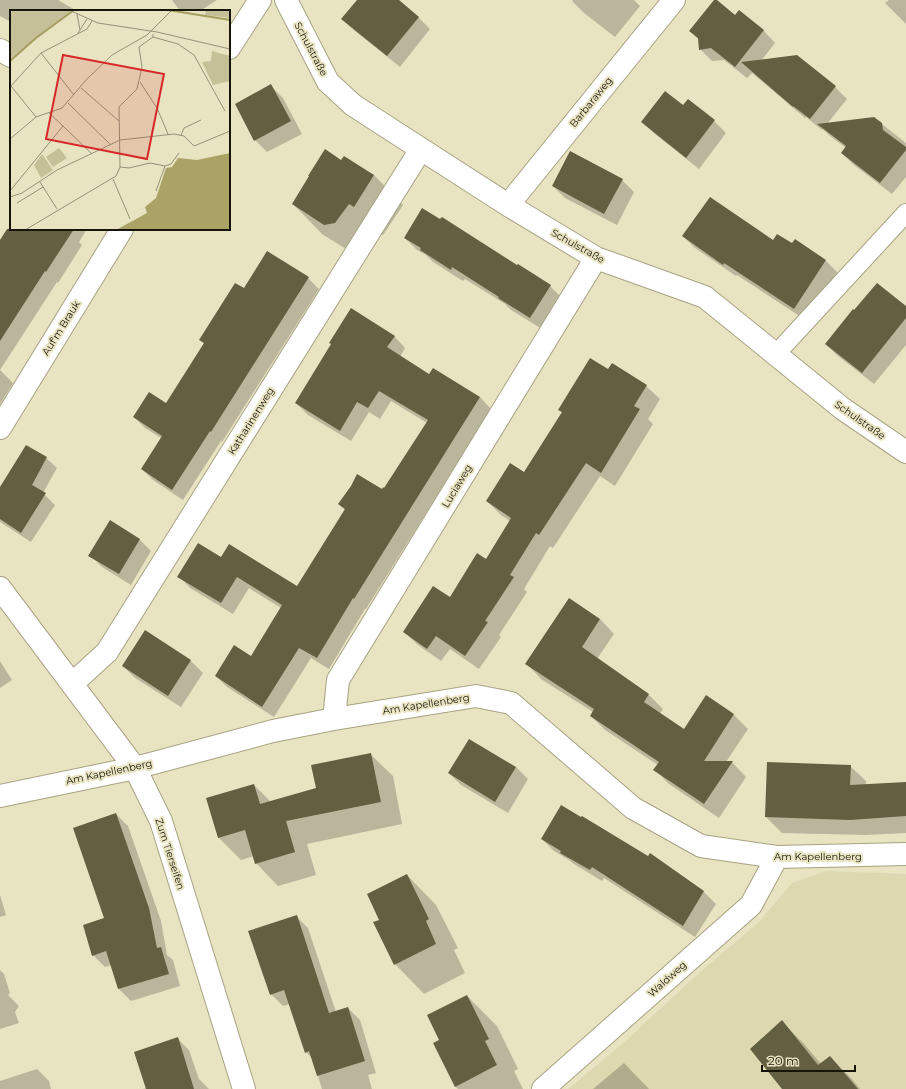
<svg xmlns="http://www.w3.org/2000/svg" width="906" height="1089" viewBox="0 0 906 1089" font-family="Montserrat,sans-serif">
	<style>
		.built { fill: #ded8b0 }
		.shadow { fill: #0003 }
		.building { fill: #635f41 }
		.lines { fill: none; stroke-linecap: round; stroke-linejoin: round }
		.lane-casing { stroke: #a7a383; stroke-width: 20 }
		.street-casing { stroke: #a7a383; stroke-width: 24 }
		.lane { stroke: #fff; stroke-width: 18 }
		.street { stroke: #fff; stroke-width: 22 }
		.labels { text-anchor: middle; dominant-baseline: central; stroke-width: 4; stroke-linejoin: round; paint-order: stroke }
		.street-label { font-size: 10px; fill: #171509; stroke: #e8e4c2 }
		.inset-river { fill: none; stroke: #a69d60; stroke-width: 2 }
		.inset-road { fill: none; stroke: #949178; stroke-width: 1 }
		.view { fill: #d62828; fill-opacity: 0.15; stroke: #d62828; stroke-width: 2 }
		.inset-edge { fill: none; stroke: #171509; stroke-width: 2 }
	</style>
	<rect width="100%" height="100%" fill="#e8e4c2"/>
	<path class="built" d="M826,871l80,3v215h-338l53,-44 79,-73 58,-49 34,-40z"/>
	<path class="shadow" d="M0,0h58l19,11h-66v11l-11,-6z
		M172,0h45l-17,11h-20z
		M358,0h39l21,17 12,12 -30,38 -45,-36 -12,-12z
		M573,0h61l6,6 -25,31 -31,-24 -12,-12z
		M715,0l21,16 3,-4 25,19 11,12 -14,18 74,26 12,12 -20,25 47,-6 32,25v34l-14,17 -38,-29 -12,-12 4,-5 -16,-12 -7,-7 -1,1 -16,-13 -1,1 -53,-45 -5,5 -23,-18 -12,1 -12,-12 -1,-9 -9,-9z
		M889,0h17v24l-21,-21z
		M271,86l12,12 19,36 -35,18 -12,-12z
		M688,101l26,20 12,12 -27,36 -44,-35 -12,-12 41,-16z
		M342,161l32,14 29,30 -20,30 -4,-3 -25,22 -32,-20 -29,-30z
		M622,180l12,12 -17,33 -52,-27 -12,-12z
		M11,225v4h76l-8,13 3,3 -24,38 -1,-1 -57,88 13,13 -13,21v-165l1,1z
		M683,236l91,6 18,3 3,-4 31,20 12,12 -31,48 -70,-46 -1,1 -41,-28z
		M405,238l145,48 12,12 -20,31 -31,-19 -6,-6 -40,-25 -2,2 -30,-19 -7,-7 -9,-5z
		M308,278l11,11 -97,153 -1,-1 -38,59 -30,-20 -11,-11 19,-31 -16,-10 -11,-11 32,-13 39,-60 -4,-4 43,-50z
		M906,308v37l-32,39 -36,-28 -12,-12z
		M394,336l11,12 -5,9 29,19 51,21 11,12 -125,200h-1l-36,60 -18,-11 -37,59 -47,-30 -11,-11 36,-19 29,-49 -32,-20 -16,26 -43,-26 -11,-12 42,-18 76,29 48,-77 -6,-6 46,-14 42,-67 -36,-22 -11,18 -11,-7 -18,29 -43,-26 -12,-12z
		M609,371l37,15 14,13 -12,20 5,5 -38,62 -15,-10 -47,72 -3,-2 -26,43 3,3 -28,43 2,2 -22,32 -29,-20 -9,12 -23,-16 -14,-13 46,-34 36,-38 24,-39 -9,-6 -14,-14 37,-27z
		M26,446l20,12 11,10 -14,25 12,12 -24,37 -31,-20v-33z
		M139,539l12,12 -20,34 -29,-18 -12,-12z
		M600,619l14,15 -17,25 52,36 14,14 -3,5 25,17 22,-34 27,18 14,14 -22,33h6l14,15 -27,41 -50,-34 -14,-14 3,-5 -53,-35 -14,-14 2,-4 -52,-33 -14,-15z
		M145,632l46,29 12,12 -22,34 -46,-29 -12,-12z
		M0,661l12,19 -12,8z
		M370,754l23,22 9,48 -95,20 9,31 -38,11 -22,-23 -2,-7 -13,4 -23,-23 36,-52 17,17 46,-13z
		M850,766l16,15v4l40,-2v50l-40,2 -84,-2 -16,-16z
		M516,767l12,12 -20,34 -47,-28 -12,-12z
		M116,814l12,12 33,95 6,34 6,5 7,26 -49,15 -12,-12 -7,-24 -7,2 -12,-12 12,-36z
		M542,839l107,18 1,-2 54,37 12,12 -21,33 -91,-59 -2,3 -28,-17 -5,-4 -15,-9z
		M407,875l29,30 22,43 -4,2 11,23 -41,21 -29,-30z
		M0,895l6,20 -6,2z
		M296,916l12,12 28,84 12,-4 12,12 16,53 -8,2 4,14h-50l-9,-30 -7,-7 -16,-48 -7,2 -12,-12z
		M0,970l4,4 6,19 -2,2 11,11 -4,6 4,11 -19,6z
		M467,996l30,30 21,43 -4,2 9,18h-65l-3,-3 -15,-45z
		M782,1022l22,22 17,20 9,-7 22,22 8,10h-76z
		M177,1038l12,12 10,29 10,10h-66l4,-1z
		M624,1063l25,26h-56z
		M37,1069l12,12 2,8h-51v-8z"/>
	<path class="building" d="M357,0h42l20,17 -32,39 -46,-37z
		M714,0h3l18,15 4,-5 25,20 -29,37 -24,-19 -12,2 -1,-12 -9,-7z
		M797,55l39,31 -26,33 -17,-13v1l-52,-45z
		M271,84l20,37 -37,20 -19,-37z
		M665,91l18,14 5,-6 27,21 -29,38 -45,-36z
		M874,117l8,6 1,7 23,17v3l-26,33 -39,-30 5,-7 -29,-22z
		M325,149l16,11 3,-4 30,19 -20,32 -5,-3 -14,19 -11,2 -32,-21 17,-28h-1z
		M570,151l53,28 -19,35 -52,-28z
		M710,197l63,43 4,-6 15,9 3,-4 31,21 -32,49 -70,-46 -1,2 -41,-29z
		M422,208l18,11 2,-2 75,48 1,-1 33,21 -21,33 -32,-20 1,-1 -47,-30 -1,3 -31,-20 1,-2 -17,-10z
		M7,229h67l-28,43 -1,-1 -45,70v-101z
		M267,251l42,26 -98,155 -1,-1 -38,59 -31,-21 21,-33 -29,-19 16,-25 17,11 38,-60 -5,-3 36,-57 9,5z
		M877,283l29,23v12l-44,55 -37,-29 28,-35 1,1z
		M351,308l44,28 -8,11 42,27 4,-6 47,29 -126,202 -1,-1 -36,60 -18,-10 -37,59 -47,-31 19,-31 17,11 31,-51 -45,-28 -16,26 -44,-26 21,-34 23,14 8,-13 68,42 48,-77 -7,-5 13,-18 6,-12 25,15 1,-2 1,1 44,-68 -49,-29 -11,17 -11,-6 -17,29 -45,-28 36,-59 -2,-1z
		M590,358l18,11 4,-6 35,22 -13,21 6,3 -39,64 -15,-10 -47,72 -3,-2 -26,42 4,2 -29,44 3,1 -23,34 -29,-20 -9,13 -24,-17 30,-46 17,11 27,-44 9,6 25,-41 -25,-17 24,-38 14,9 38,-60 -4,-2z
		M26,445l21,12 -15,28 14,8 -25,40 -21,-14v-32z
		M110,520l30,19 -21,35 -31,-18z
		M569,598l31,21 -18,28 67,47 -5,8 40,27 22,-34 28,19 -30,47h29l-29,43 -51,-34 6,-8 -69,-46 4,-7 -69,-45z
		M145,630l46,30 -23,36 -46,-30z
		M469,739l47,28 -21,35 -47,-29z
		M371,753l10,49 -95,19 9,31 -40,12 -10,-34 -27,8 -12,-40 48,-14 6,20 56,-16 -5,-23z
		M767,762l84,3 -1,20 56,-3v34l-56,4 -85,-3z
		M561,805l20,12 1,-1 66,40 2,-3 54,38 -21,35 -91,-59 -2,3 -30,-17 1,-2 -20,-12z
		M116,813l33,95 8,40 4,-1 8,27 -51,15 -12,-38 -14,5 -9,-31 21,-7 -31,-90z
		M407,874l22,45 -3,2 10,23 -42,21 -21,-43 6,-2 -12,-26z
		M297,915l32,98 19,-6 17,54 -48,15 -8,-25 -4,2 -21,-63 -14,5 -22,-64z
		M467,995l22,44 -4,2 12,24 -42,22 -22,-44 6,-3 -12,-25z
		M782,1020l36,45 12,-9 28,33h-76l-32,-40z
		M178,1037l16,52h-48l-12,-37z"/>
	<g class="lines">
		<defs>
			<path id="lane" d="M776,354l130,-141"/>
			<path id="street" d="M286,0l42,82 25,23 68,44 87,56 88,53 109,39 138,112 63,43
				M229,48l31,-48
				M0,50l11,6
				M508,205l166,-205
				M0,428l122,-199
				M0,588l135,180 26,53 83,268
				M72,684l35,-32 314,-503
				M334,719l4,-39 258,-422
				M0,796l135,-28 138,-37 61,-12 142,-23 35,7 122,105 68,38 76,11 129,-3
				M543,1089l208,-184 26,-48"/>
		</defs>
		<use href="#lane" class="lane-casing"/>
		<use href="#street" class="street-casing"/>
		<use href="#lane" class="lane"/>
		<use href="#street" class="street"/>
	</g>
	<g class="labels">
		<g class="street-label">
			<text transform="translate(311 49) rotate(62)">Schulstraße</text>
			<text transform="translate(591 102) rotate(-51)">Barbaraweg</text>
			<text transform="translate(578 246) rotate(29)">Schulstraße</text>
			<text transform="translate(61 328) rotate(-58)">Auf'm Brauk</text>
			<text transform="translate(860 420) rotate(35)">Schulstraße</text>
			<text transform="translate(251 421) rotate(-58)">Katharinenweg</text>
			<text transform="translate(457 486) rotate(-59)">Luciaweg</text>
			<text transform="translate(426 704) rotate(-9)">Am Kapellenberg</text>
			<text transform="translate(109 772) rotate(-12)">Am Kapellenberg</text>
			<text transform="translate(170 854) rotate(72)">Zum Tierseifen</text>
			<text x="818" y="856">Am Kapellenberg</text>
			<text transform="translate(667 979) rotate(-42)">Waldweg</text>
		</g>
	</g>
	<g transform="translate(10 10)">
		<rect width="220" height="220" fill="#e8e4c2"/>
		<path d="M4,0h58l-62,49v-46zM196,0h24v8l-25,-3zM202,41l18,5v25l-17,4 -11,-23 9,-1z" fill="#c6c098"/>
		<path d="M220,143v77h-114l31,-17 -2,-6 11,-9 10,-30 6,-1 6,-9 19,2z" fill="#aba265"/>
		<path d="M32,144l11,16 -12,8 -7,-13z" fill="#c6c098"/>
		<path d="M49,138l8,10 -14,9 -7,-10z" fill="#c6c098"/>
		<path class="inset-river" d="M158,0l62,10M0,51l26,-23 38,-28"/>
		<path class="inset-road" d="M59,0l29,13 59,9 73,17M67,4l3,16M68,23l9,-14M143,24v3l25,7 16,11 31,56M31,43l33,42M130,72l17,26 11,26M1,76l25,31M0,77l31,-34 46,-24 5,-8M71,78l38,33M58,93l43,42M39,103l14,13M171,125l3,-7 17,-8M0,129l26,-22 26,-9 25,-29 25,-24 35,-20 25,-25M110,157l9,1 21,-5 15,3 6,-2 8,-11M103,169l17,40M30,172l17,27M0,181l53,-65 29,28M146,181l9,-25M0,187l12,-4 35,-23 63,-30 54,-6 10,2 10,10 36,-15M7,193l26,-16M15,220l91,-54 4,-9 -1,-60 18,-18 5,-22 -3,-20 14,-10"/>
		<path class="view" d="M53,45l101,19 -17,85 -101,-20z"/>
		<rect width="220" height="220" class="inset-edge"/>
	</g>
	<path d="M762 1065v6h93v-6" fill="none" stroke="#171509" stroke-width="2"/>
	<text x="768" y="1065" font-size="12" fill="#171509" stroke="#e8e4c2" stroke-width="3" paint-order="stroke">20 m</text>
</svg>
